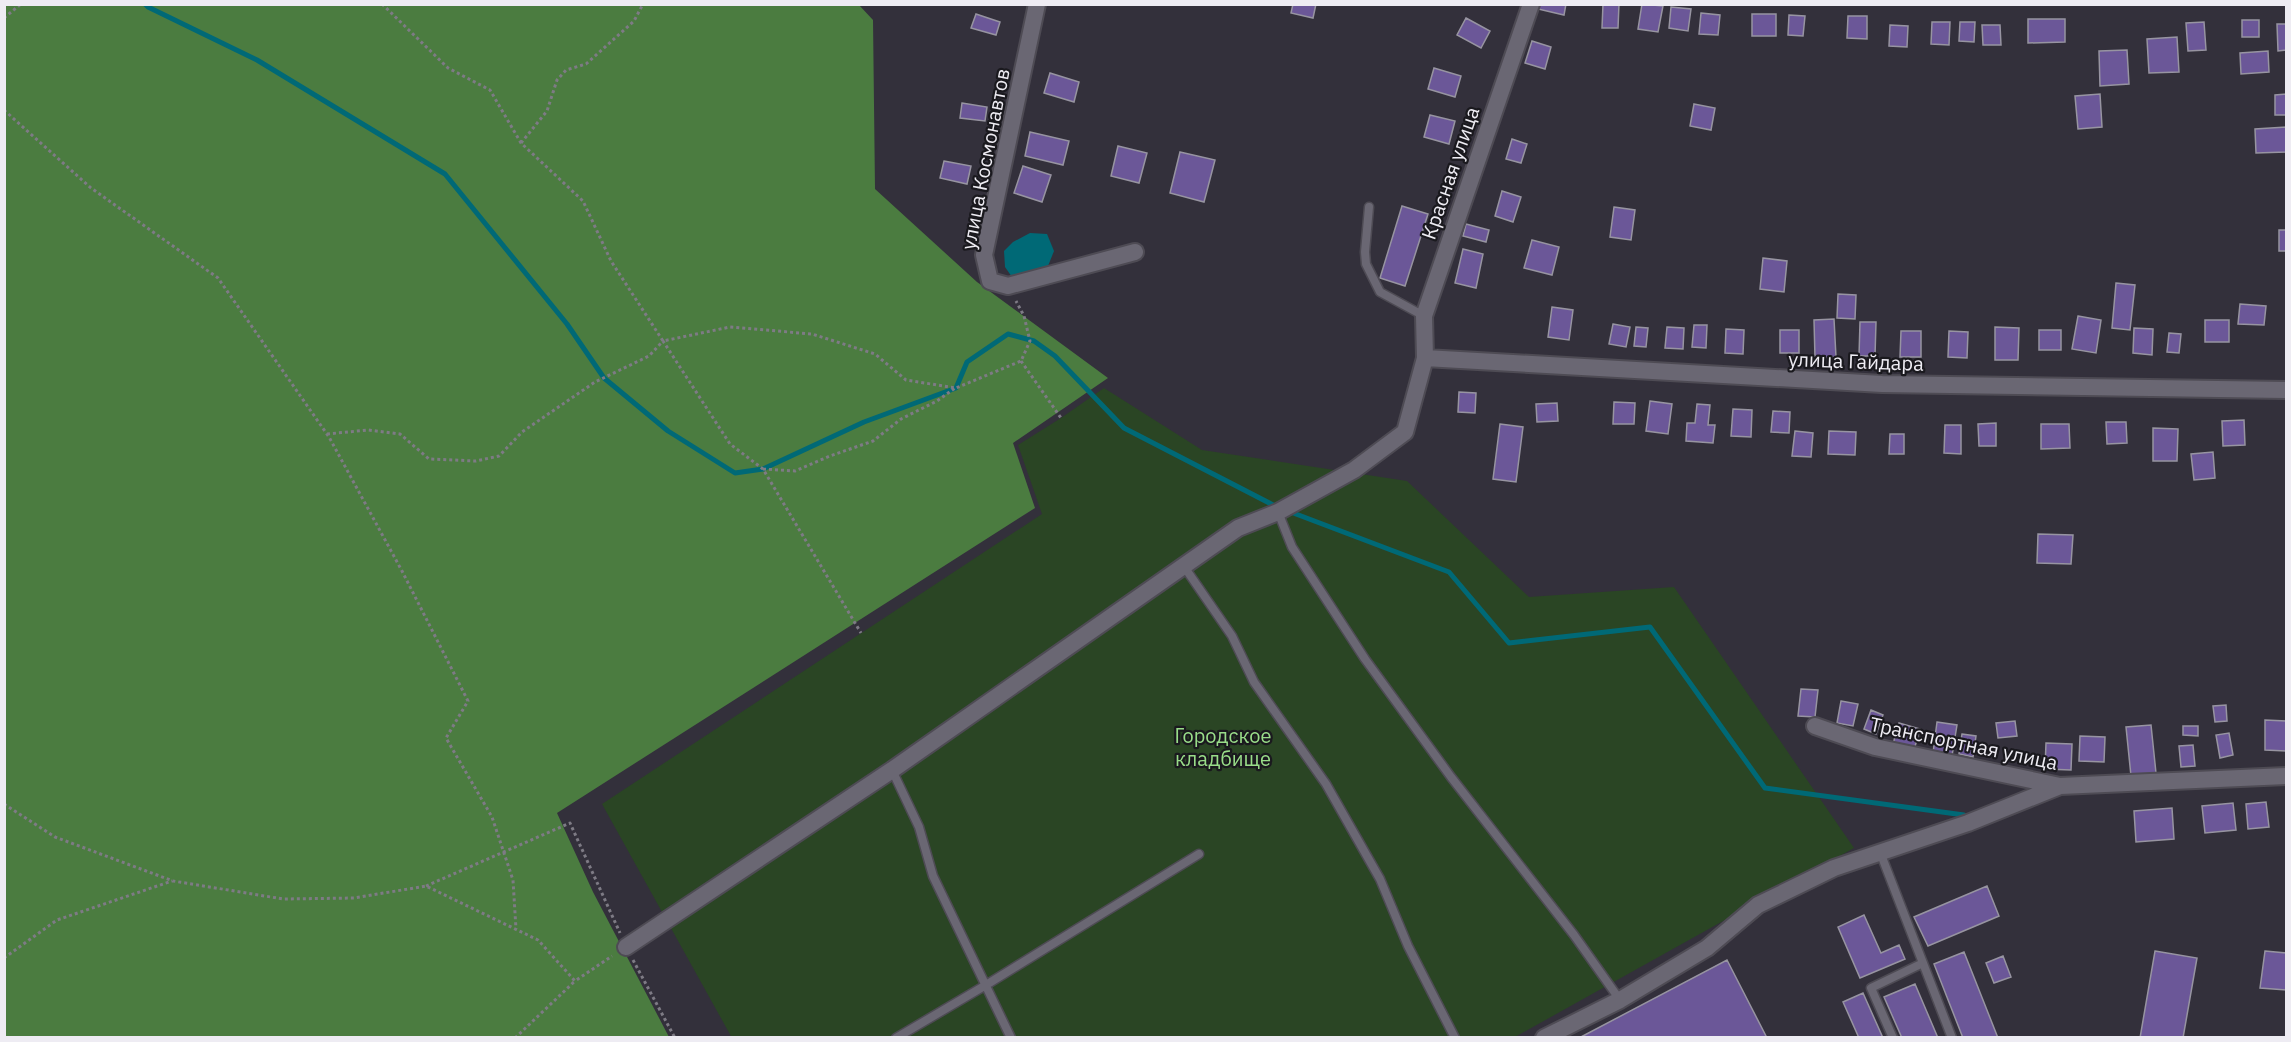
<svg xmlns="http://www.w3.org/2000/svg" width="2291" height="1042" viewBox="0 0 2291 1042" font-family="'IBM Plex Sans',sans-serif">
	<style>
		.green { fill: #2a4524 }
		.forest { fill: #4b7c40 }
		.water { fill: #006976 }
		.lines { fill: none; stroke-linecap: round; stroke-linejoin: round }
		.stream { stroke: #006976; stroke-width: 5 }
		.building { fill: #6b5798; stroke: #9794a1; stroke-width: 1.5 }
		.service-casing { stroke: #4e4b54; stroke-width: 11 }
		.minor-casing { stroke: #4e4b54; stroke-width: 20 }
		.path { stroke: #7e7b85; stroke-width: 3; stroke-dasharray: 3 3; stroke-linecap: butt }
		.service { stroke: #6a6773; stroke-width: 8 }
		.minor { stroke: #6a6773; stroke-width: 16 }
		.labels { text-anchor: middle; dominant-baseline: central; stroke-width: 4.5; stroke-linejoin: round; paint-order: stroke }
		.street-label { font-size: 20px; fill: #eeecf3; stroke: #1a191e }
		.park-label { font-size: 20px; fill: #99dd89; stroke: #1a191e }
	</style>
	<rect width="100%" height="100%" fill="#33303b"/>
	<path class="green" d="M1104,388l98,62 205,31 122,116 145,-10 180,261 -339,189 -783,1 -130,-234 440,-290 -24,-69 43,-27z"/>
	<path class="forest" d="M5,5h854l14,15 2,169 102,93 131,96 -95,65 22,65 -478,305 36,79 76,145 -664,1z"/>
	<path class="water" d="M1030,233l17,1 7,17 -6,15 -36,11 -7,-10 -1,-16 9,-9z"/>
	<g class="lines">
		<path class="stream" d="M145,4l3,3 109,53 188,114 122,150 37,54 64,53 67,42 28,-4 101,-47 92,-34 11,-26 41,-28 26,7 21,15 69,72 153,79
			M1288,511l161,61 60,71 141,-16 115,161 199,27"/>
	</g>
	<path class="building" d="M1293,4h23l-3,14 -22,-5z
		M1539,4h27l-2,11 -26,-6z
		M1603,4h16l-1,24h-16z
		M1642,4l21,2 -5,26 -20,-3z
		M1671,7l20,2 -3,22 -19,-3z
		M1701,13l19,2 -2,20 -19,-1z
		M976,14l24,8 -4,13 -25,-7z
		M1752,14h24v22h-24z
		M1789,15l16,1 -2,20 -15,-1z
		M1848,16h19v23l-20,-1z
		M1466,18l24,13 -9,17 -24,-13z
		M2028,19h37v23l-37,1z
		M2242,20h17v17h-17z
		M1932,22h18l-1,23 -18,-1z
		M1960,22h15l-1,20 -15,-1z
		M2204,22l2,28 -18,1 -2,-28z
		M2277,24h9v26l-8,1z
		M1890,25l18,1 -1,21 -18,-1z
		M1982,25h18l1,20h-18z
		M2177,37l2,35 -30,1 -2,-34z
		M1532,41l19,6 -6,22 -20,-6z
		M2127,50l2,34 -29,2 -1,-35z
		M2268,51l1,21 -28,2 -1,-21z
		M1434,68l27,8 -6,21 -27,-8z
		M1050,73l29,9 -5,20 -30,-9z
		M2100,94l2,33 -24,2 -3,-33z
		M2286,94v21h-11v-20z
		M962,103l25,4 -2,14 -25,-3z
		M1694,104l21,4 -4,22 -21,-4z
		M1430,115l25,6 -6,23 -25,-7z
		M2286,127v25l-30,1 -1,-24z
		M1030,132l39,9 -6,24 -38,-9z
		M1512,139l15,5 -6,19 -15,-4z
		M1118,146l29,7 -8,30 -28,-7z
		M1180,152l35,8 -11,42 -34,-9z
		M944,161l27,5 -4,18 -27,-6z
		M1023,166l28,9 -9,27 -28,-9z
		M1502,191l19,6 -8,25 -18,-6z
		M1402,206l26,8 -23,72 -25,-8z
		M1614,207l21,3 -4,30 -21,-3z
		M1466,224l23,6 -3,12 -23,-6z
		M2279,230h7v21h-7z
		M1532,240l27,7 -7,28 -28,-7z
		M1463,249l20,5 -7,34 -21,-5z
		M1763,258l24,3 -3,31 -24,-3z
		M2116,283l19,2 -5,45 -18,-2z
		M1838,294l18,1 -1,24 -18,-1z
		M2240,304l26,2 -2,19 -26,-1z
		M1552,307l21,3 -4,30 -21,-3z
		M2078,316l23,4 -5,33 -24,-4z
		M1834,319l2,38 -21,1 -1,-38z
		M2205,320h24v22h-24z
		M1860,322h16l-1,34h-16z
		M1613,324l17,3 -4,20 -17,-3z
		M1694,325h13l-1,23 -14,-1z
		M1636,327l12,1 -2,19 -12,-1z
		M1667,327l17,1 -1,21 -18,-1z
		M1995,327l24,1 -1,32h-23z
		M2134,328l19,1 -1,26 -19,-2z
		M1726,329l18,1 -1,24 -18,-1z
		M1780,330h19v23h-19z
		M2039,330h22v20h-22z
		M1901,331h20v26h-21z
		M1949,331l19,1 -1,26 -19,-1z
		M2169,333l12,1 -2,19 -12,-1z
		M1459,392l17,1 -1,20 -17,-1z
		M1650,401l22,3 -4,30 -22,-3z
		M1614,402l21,1 -1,21h-21z
		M1557,403l1,18 -21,1 -1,-18z
		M1697,404l13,1 -2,20h7l-2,18 -27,-2 1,-18h8z
		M1733,409l19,1 -1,27 -20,-1z
		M1773,411l17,1 -1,21 -18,-1z
		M2244,420l1,25 -22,1 -1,-25z
		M2106,422h20l1,21 -20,1z
		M1996,423v23h-17l-1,-22z
		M1500,424l23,3 -7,55 -23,-3z
		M2041,424h28l1,24 -29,1z
		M1945,425h16v29l-17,-1z
		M2153,428l25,1 -1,32h-24z
		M1795,431l18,2 -2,24 -19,-1z
		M1829,431l27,1 -1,23 -27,-1z
		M1890,434h14v20h-15z
		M2213,452l2,26 -21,2 -3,-26z
		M2038,534l35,1 -2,29 -34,-1z
		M1801,689l17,1 -3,27 -17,-1z
		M1841,701l17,3 -5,22 -16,-3z
		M2226,705l1,16 -12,1 -2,-16z
		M1871,710l12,5 -7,19 -12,-5z
		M2265,720l21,1v30l-21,-1z
		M2015,721l2,15 -19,2 -2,-15z
		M1937,722l20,3 -5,31 -19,-3z
		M1899,723l21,6 -6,21 -21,-6z
		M2151,725l5,48 -25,3 -5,-49z
		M2183,726h15v10l-15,-1z
		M2229,733l4,22 -13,3 -4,-23z
		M1962,734l14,2 -3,21 -14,-3z
		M2080,736l25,1 -1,25 -25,-1z
		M2046,743l26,1 -1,26 -26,-1z
		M2193,745l2,21 -14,1 -2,-21z
		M2266,802l3,25 -21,2 -2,-25z
		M2233,803l3,27 -31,3 -3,-27z
		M2172,808l2,31 -38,3 -2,-31z
		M1987,886l12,30 -71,30 -14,-29z
		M1864,915l17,38 18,-8 6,14 -45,19 -22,-51z
		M2155,951l42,7 -14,80h-43z
		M2265,951l21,2v37l-26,-2z
		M1964,952l34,86h-35l-29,-74z
		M2003,956l8,21 -17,6 -8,-20z
		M1727,960l40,78h-188z
		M1915,984l23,54h-36l-18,-41z
		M1863,993l20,45h-24l-16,-36z"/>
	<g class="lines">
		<defs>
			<path id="service" d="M1369,207l-4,45 1,12 14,28 44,24
				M1278,512l14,35 73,112 86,118 123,158 46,65
				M1183,565l49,71 22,46 72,102 54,95 28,67 47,92
				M892,770l27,57 14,49 78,162
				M1880,852l72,186
				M896,1038l90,-53 213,-131
				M1893,1038l-22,-50 52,-25"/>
			<path id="minor" d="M1037,4l-53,251 6,26 18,5 127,-34
				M1425,358l457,26 404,6
				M1815,726l60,21 185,39 226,-10
				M626,947l266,-177 346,-242 40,-16 76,-42 51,-38 20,-74 -1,-42 107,-312
				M1544,1038l76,-38 87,-52 51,-43 76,-37 134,-45 92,-37"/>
		</defs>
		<use href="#service" class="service-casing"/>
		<use href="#minor" class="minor-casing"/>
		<path class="path" d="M382,4l66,64 42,22 31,53 62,58 28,60 52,80 67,-14 82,7 63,20 31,26 50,8 65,-27 9,-20 -6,-25 -8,-15
			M4,18l17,-14
			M4,110l87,78 127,90 111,159 73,134 66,130 -22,37 46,79 21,63 3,49
			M521,143l26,-32 10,-31 9,-10 20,-6 48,-43 9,-17
			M1021,361l40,57
			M327,434l41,-4 32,4 29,25 47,2 23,-5 23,-24 73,-50 54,-26 14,-15 67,103 33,25 98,164
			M763,469l32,2 35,-15 43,-15 28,-22 36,-18 18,-13
			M4,804l51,33 118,44 110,18 71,-1 72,-12 112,54 37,41 37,-25
			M426,886l144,-63 50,110
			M4,958l53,-38 115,-39
			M633,960l42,78
			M515,1038l60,-57"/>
		<use href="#service" class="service"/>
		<use href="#minor" class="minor"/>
	</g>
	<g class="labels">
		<g class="street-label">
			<text transform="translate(985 159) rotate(-79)">улица Космонавтов</text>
			<text transform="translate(1450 173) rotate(-71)">Красная улица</text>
			<text transform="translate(1856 361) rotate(2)">улица Гайдара</text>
			<text transform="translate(1964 743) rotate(12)">Транспортная улица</text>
		</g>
		<g class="park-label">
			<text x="1223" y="735">Городское<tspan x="1223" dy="23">кладбище</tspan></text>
		</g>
	</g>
	<rect width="2291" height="1042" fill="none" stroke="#eeecf3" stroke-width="12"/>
</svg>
